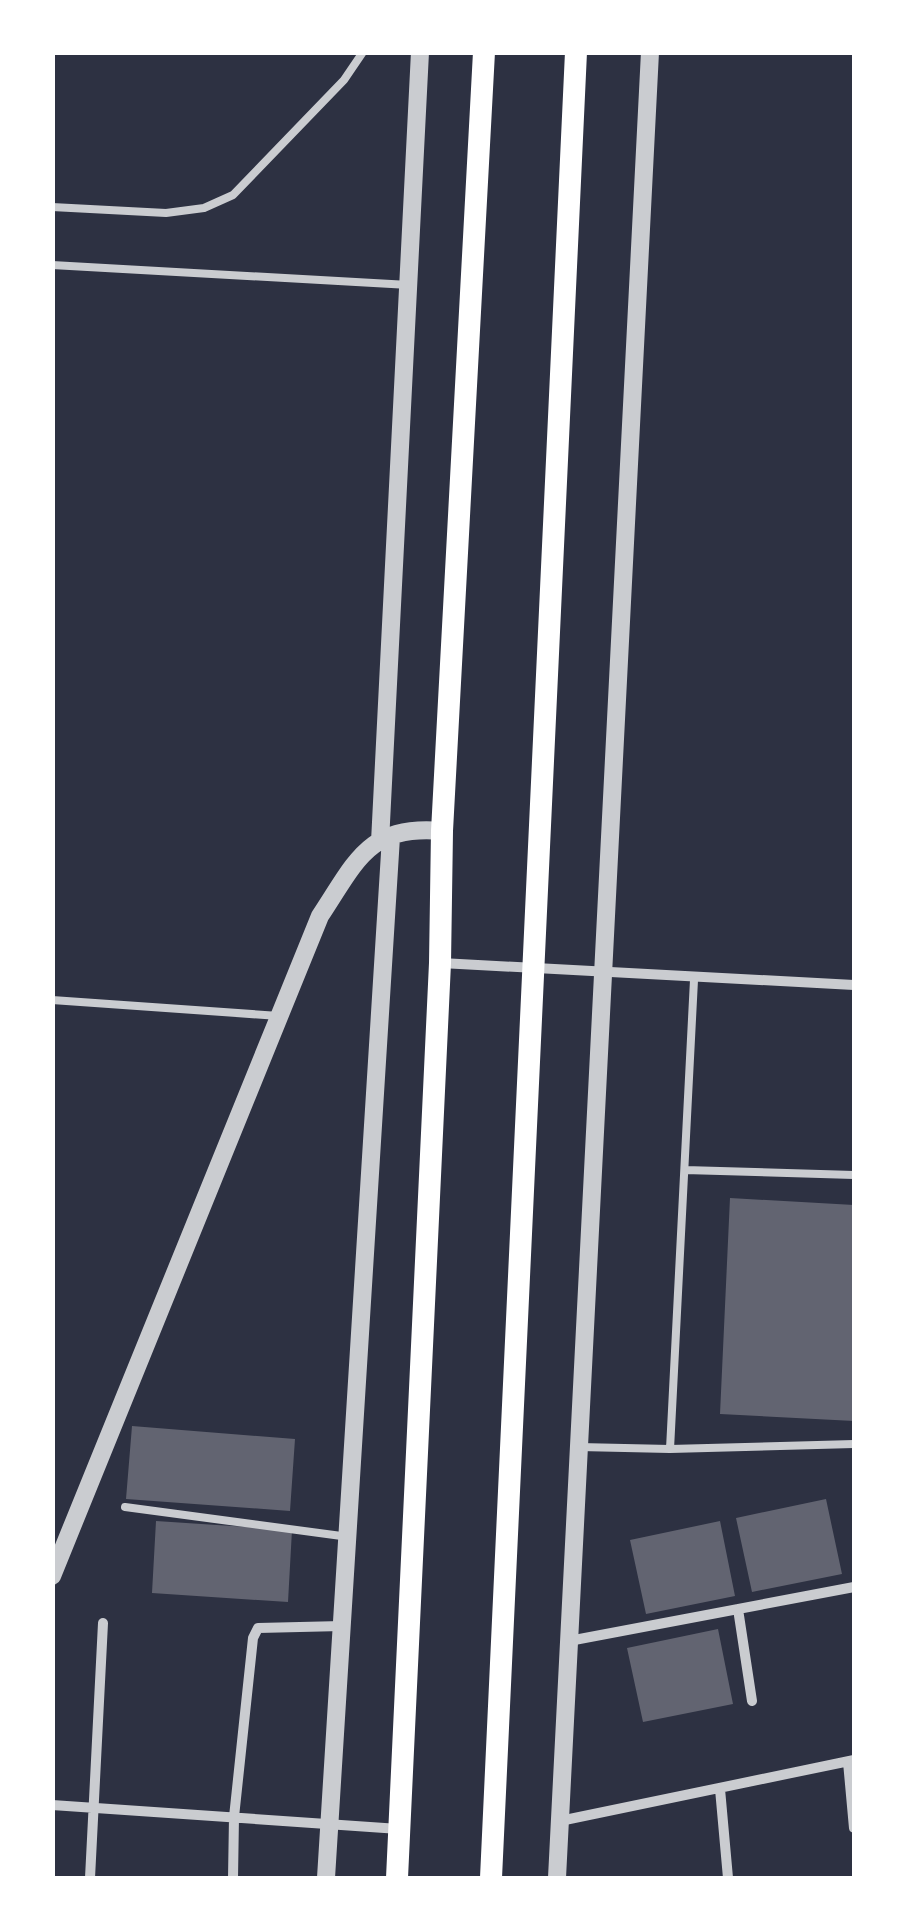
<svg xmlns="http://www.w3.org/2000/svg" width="907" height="1931" viewBox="0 0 907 1931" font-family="Overpass,sans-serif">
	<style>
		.building { fill: #626471 }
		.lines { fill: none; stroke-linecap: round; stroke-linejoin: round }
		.service { stroke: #caccd0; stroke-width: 8 }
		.minor { stroke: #caccd0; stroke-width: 10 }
		.tertiary { stroke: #caccd0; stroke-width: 18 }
		.primary { stroke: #fff; stroke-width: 22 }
	</style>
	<rect width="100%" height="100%" fill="#2d3142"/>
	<path class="building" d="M730,1198l124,7v216l-134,-7z
		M132,1426l163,13 -5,72 -164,-12z
		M826,1499l16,75 -90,18 -16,-74z
		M156,1521l136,9 -4,72 -136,-9z
		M720,1521l15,75 -89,18 -16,-74z
		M718,1629l15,75 -90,18 -16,-74z"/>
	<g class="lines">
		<path class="service" d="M52,207l114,6 38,-5 29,-13 111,-115 19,-28
			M52,265l357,20
			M52,1000l227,16
			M685,1170l169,5
			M579,1447l91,2 24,-469
			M670,1449l184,-5
			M125,1507l224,30"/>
		<path class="minor" d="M441,963l413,22
			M738,1609l14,92
			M569,1641l285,-54
			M848,1762l6,66
			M720,1789l8,89
			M52,1805l347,24
			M560,1821l294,-61
			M90,1878l13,-255
			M233,1878l1,-61 19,-179 5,-10 84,-2"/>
		<path class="tertiary" d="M380,842l40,-790
			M52,1576l268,-660c36,-54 48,-92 122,-85
			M326,1878l65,-1041
			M557,1878l93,-1826"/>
		<path class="primary" d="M397,1878l43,-915 2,-132 42,-779
			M491,1878l85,-1826"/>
	</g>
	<rect width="907" height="1931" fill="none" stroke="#ffffff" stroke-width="110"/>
</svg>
